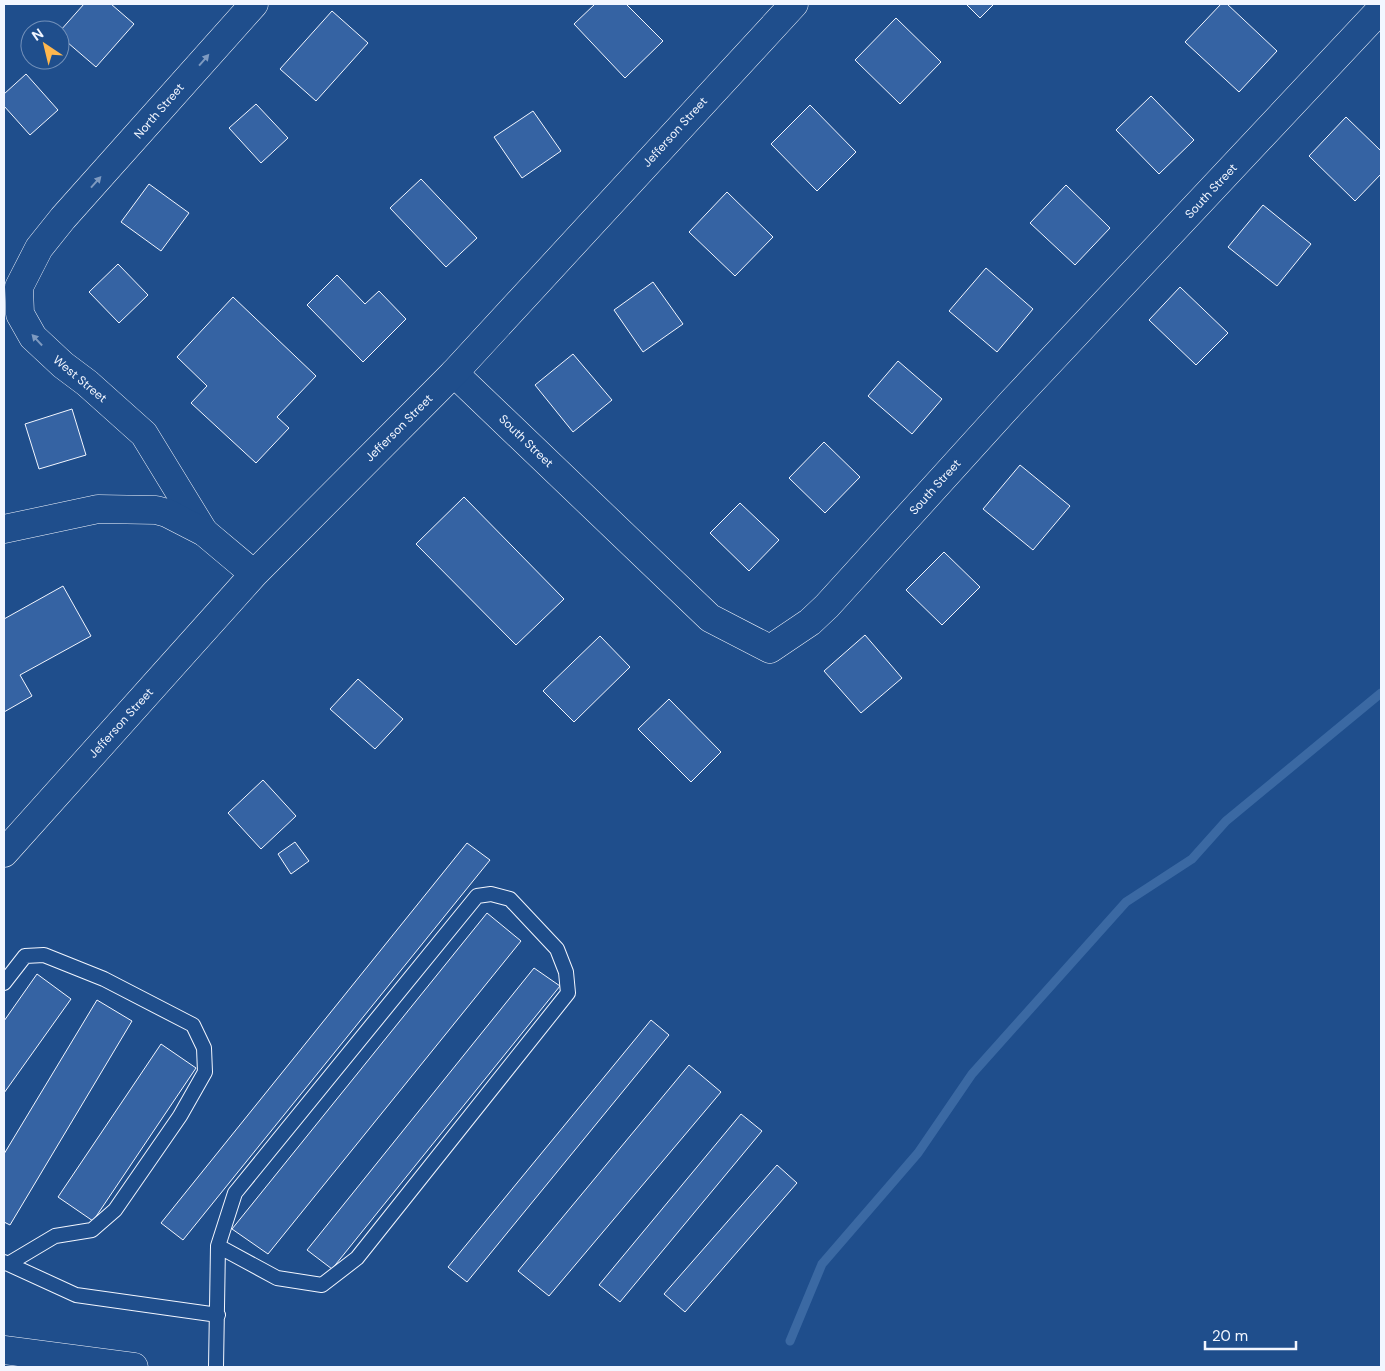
<svg xmlns="http://www.w3.org/2000/svg" width="1385" height="1371" viewBox="0 0 1385 1371" font-family="'DM Sans',sans-serif">
	<style>
		.lines { fill: none; stroke-linecap: round; stroke-linejoin: round }
		.stream { stroke: #3b69a3; stroke-width: 9 }
		.building { fill: #3563a3; stroke: #f2f6ff }
		.lane-casing { stroke: #f2f6ff; stroke-width: 16 }
		.street-casing { stroke: #f2f6ff; stroke-width: 29 }
		.secondary-casing { stroke: #f2f6ff; stroke-width: 29 }
		.lane { stroke: #1f4e8c; stroke-width: 14 }
		.street { stroke: #1f4e8c; stroke-width: 28 }
		.secondary { stroke: #1f4e8c; stroke-width: 28 }
		.oneway { fill: #7e9ac0 }
		.labels { text-anchor: middle; dominant-baseline: central; stroke-width: 4; stroke-linejoin: round; paint-order: stroke }
		.street-label { font-size: 12px; fill: #f2f6ff; stroke: #1f4e8c }
	</style>
	<rect width="100%" height="100%" fill="#1f4e8c"/>
	<g class="lines">
		<path class="stream" d="M790,1341l32,-77 96,-111 54,-79 154,-172 66,-43 34,-38 155,-128"/>
	</g>
	<path class="building" d="M84,4h27l23,20 -38,43 -36,-31v-5z
		M595,4h31l37,37 -38,37 -51,-54z
		M966,4h28l-14,14z
		M1221,4h6l50,47 -38,41 -54,-50z
		M332,11l36,32 -52,58 -36,-32z
		M896,18l45,44 -41,42 -45,-44z
		M26,74l32,36 -28,25 -26,-29v-12z
		M1151,96l43,44 -35,34 -43,-44z
		M256,104l32,34 -27,25 -32,-35z
		M810,105l46,47 -39,39 -46,-47z
		M533,111l28,40 -39,27 -28,-41z
		M1346,117l35,34v23l-26,27 -46,-45z
		M421,179l56,59 -31,29 -56,-59z
		M149,184l40,29 -28,38 -40,-29z
		M1066,185l44,43 -35,37 -45,-42z
		M727,192l46,45 -38,39 -46,-44z
		M1263,205l48,39 -34,42 -49,-39z
		M118,264l30,31 -29,28 -30,-31z
		M986,268l47,41 -36,43 -48,-41z
		M337,275l28,29 14,-13 27,28 -43,43 -56,-57z
		M653,282l30,42 -40,28 -29,-42z
		M1180,287l48,46 -32,32 -47,-45z
		M233,297l83,79 -39,41 12,11 -33,35 -65,-60 16,-17 -30,-29z
		M573,354l39,46 -39,32 -38,-47z
		M898,361l44,38 -30,35 -44,-38z
		M72,409l14,46 -47,14 -14,-45z
		M824,442l36,35 -35,36 -36,-35z
		M1020,465l50,41 -37,44 -50,-41z
		M464,497l100,102 -48,46 -100,-101z
		M740,503l39,37 -30,31 -39,-38z
		M944,552l36,35 -38,38 -36,-35z
		M63,586l28,50 -71,39 12,21 -28,16v-93z
		M865,635l37,43 -41,35 -37,-42z
		M600,636l30,31 -56,55 -31,-31z
		M358,679l45,40 -28,30 -45,-40z
		M669,699l52,53 -30,30 -53,-53z
		M263,780l33,36 -35,33 -33,-36z
		M295,842l14,19 -18,13 -13,-20z
		M467,843l23,17 -307,380 -22,-17z
		M487,913l34,28 -253,313 -36,-25z
		M534,968l26,18 -228,283 -25,-19z
		M37,974l34,25 -67,94v-72z
		M97,1000l35,21 -122,204 -6,-3v-68z
		M651,1020l18,15 -202,247 -19,-15z
		M161,1044l35,24 -103,153 -35,-24z
		M689,1065l32,27 -172,204 -31,-25z
		M741,1114l21,17 -142,171 -21,-17z
		M777,1165l20,18 -112,129 -21,-18z"/>
	<g class="lines">
		<defs>
			<path id="lane" d="M4,983l21,-27 19,-1 60,24 89,46 11,23 1,24 -25,44 -65,94 -23,20 -37,6 -47,28
				M4,1262l72,33 142,20
				M216,1367l2,-121 17,-53 242,-297 14,-2 19,5 47,50 9,23 2,21 -211,265 -35,27 -45,-7 -59,-32"/>
			<path id="street" d="M454,373l256,245 60,31 40,-27 17,-16 186,-205 368,-392
				M204,532l-60,-98 -57,-51 -24,-18 -30,-28 -13,-23 -1,-27 20,-39 24,-30 191,-214"/>
			<path id="secondary" d="M4,529l94,-20 58,1 11,3 37,19 50,42
				M4,853l250,-279 200,-201 340,-369
				M4,1350l130,17"/>
		</defs>
		<use href="#lane" class="lane-casing"/>
		<use href="#street" class="street-casing"/>
		<use href="#secondary" class="secondary-casing"/>
		<use href="#lane" class="lane"/>
		<use href="#street" class="street"/>
		<use href="#secondary" class="secondary"/>
	</g>
	<defs><path id="oneway-solid" d="M-6-.8H1V-3.2L6.5 0L1 3.2V.8H-6Z" transform="scale(1.25)"/></defs>
	<g class="oneway">
		<use href="#oneway-solid" transform="translate(204 60) rotate(-49)"/>
		<use href="#oneway-solid" transform="translate(96 182) rotate(-48)"/>
		<use href="#oneway-solid" transform="translate(37 340) rotate(-133)"/>
	</g>
	<g class="labels">
		<g class="street-label">
			<text transform="translate(159 111) rotate(-49)">North Street</text>
			<text transform="translate(675 132) rotate(-48)">Jefferson Street</text>
			<text transform="translate(1211 191) rotate(-47)">South Street</text>
			<text transform="translate(80 379) rotate(40)">West Street</text>
			<text transform="translate(399 428) rotate(-45)">Jefferson Street</text>
			<text transform="translate(526 441) rotate(44)">South Street</text>
			<text transform="translate(935 487) rotate(-48)">South Street</text>
			<text transform="translate(121 723) rotate(-48)">Jefferson Street</text>
		</g>
	</g>
	<rect width="1385" height="1371" fill="none" stroke="#f2f6ff" stroke-width="10"/>
	<g transform="translate(45 45) rotate(325)"><circle r="24" fill="#1f4e8c" stroke="#7391ba"/>
	<path d="M0-4L9 19L0 12L-9 19Z" fill="#ffb74d"/>
	<text y="-8" font-size="14" font-weight="bold" text-anchor="middle" fill="#f2f6ff">N</text>
	</g>
	<path d="M1205 1341v8h91v-8" fill="none" stroke="#f2f6ff" stroke-width="2.5"/>
	<text x="1212" y="1341" font-size="15" fill="#f2f6ff" stroke="#1f4e8c" stroke-width="4" paint-order="stroke">20 m</text>
</svg>
